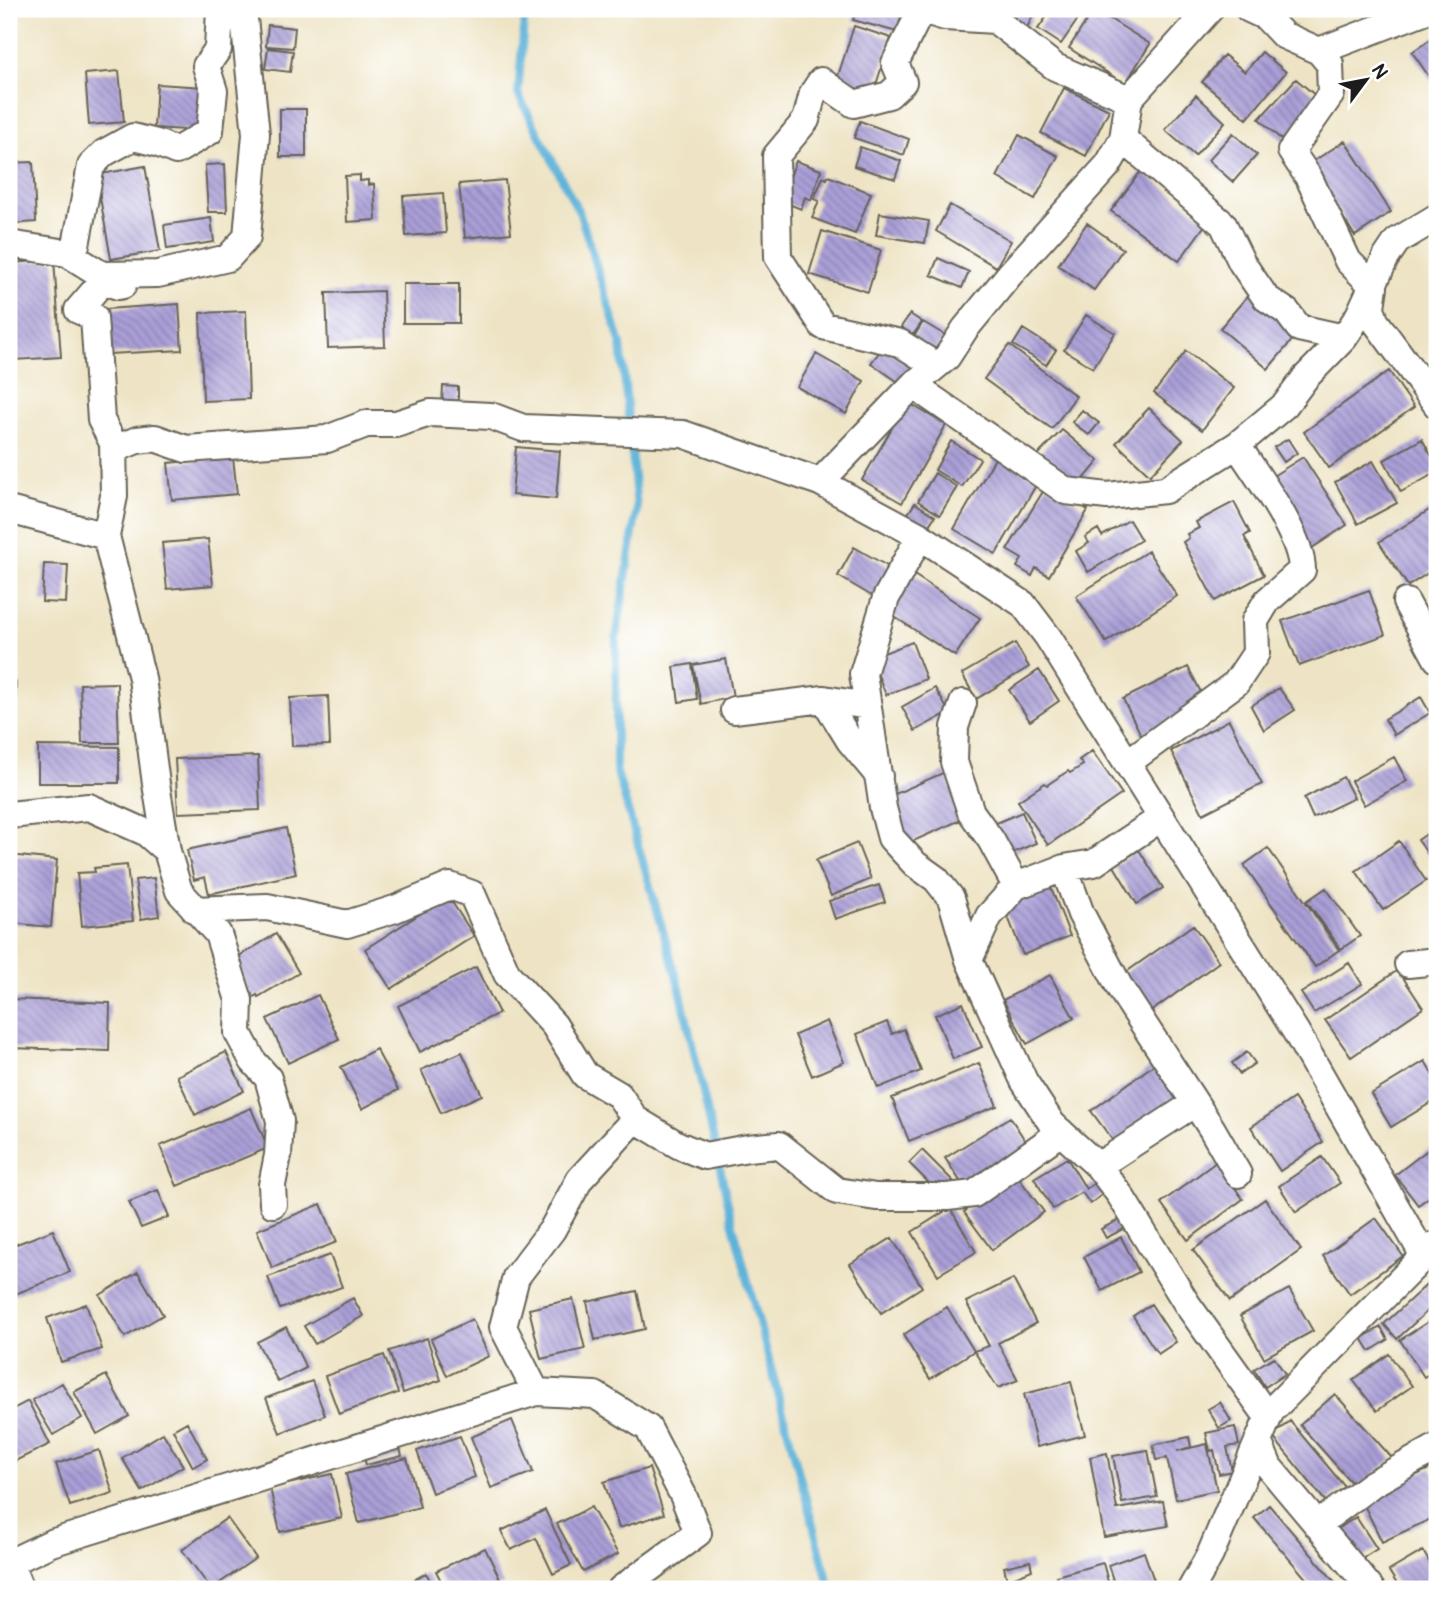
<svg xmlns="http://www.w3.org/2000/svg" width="1446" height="1598" viewBox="0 0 1446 1598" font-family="Pangolin,sans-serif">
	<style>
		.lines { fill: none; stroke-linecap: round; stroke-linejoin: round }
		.stream { stroke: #5db2d9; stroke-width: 8 }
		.building { fill: url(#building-back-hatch) }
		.street-casing { stroke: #666257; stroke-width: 30 }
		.street { stroke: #fff; stroke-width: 26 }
	</style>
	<defs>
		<pattern id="building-back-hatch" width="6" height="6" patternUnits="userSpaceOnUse" patternTransform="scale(1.75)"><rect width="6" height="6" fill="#aa9fd7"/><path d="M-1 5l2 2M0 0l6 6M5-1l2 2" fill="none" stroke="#8a81ae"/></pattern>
	</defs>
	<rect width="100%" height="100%" fill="#fff"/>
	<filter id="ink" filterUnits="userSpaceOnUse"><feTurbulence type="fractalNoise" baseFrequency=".0143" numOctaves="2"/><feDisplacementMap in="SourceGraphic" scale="14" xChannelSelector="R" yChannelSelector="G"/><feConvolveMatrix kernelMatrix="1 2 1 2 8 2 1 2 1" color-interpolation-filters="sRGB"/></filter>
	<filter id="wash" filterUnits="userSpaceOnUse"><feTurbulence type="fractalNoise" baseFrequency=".00686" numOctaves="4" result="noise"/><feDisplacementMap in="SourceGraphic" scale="28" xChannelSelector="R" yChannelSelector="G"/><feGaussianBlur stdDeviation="1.57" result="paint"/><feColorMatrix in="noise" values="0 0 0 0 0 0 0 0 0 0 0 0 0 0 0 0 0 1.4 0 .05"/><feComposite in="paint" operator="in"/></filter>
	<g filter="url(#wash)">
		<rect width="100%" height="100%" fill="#eee4c5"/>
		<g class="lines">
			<path class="stream" d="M525,9l-7,85 62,120 41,130 16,164 -21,131v130l64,220 51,228 99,372"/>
		</g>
		<g id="blocks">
			<path class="building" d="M856,9h47l-6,23 -44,-12z
				M988,9h48l-9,19z
				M1052,9h33l-24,35 -23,-15z
				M1094,9l56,35 -25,40 -56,-36z
				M268,25l27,3 -2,20 -27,-2z
				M854,26l37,12 -18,56 -37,-12z
				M1437,35v53l-25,-36z
				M268,48l25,3 -3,21 -25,-3z
				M1262,52l24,20 -39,47 -45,-37 22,-27 21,17z
				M119,71l5,51 -35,3 -4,-51z
				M1296,79l27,23 -37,42 -27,-25z
				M157,84l47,3 -2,44 -48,-3z
				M1064,88l45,22 -23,46 -45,-23z
				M1196,95l29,27 -30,34 -30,-26z
				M280,109h26v48h-26z
				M860,121l49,18 -5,16 -50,-17z
				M1233,133l24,22 -24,27 -25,-22z
				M1019,135l39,21 -23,43 -38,-22z
				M1345,141l46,71 -36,24 -46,-72z
				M860,147l41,14 -6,18 -41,-13z
				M796,161l25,9 -10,30 -6,-3 -4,12 -20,-8z
				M33,162l3,60 -27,2v-61z
				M225,164l2,48h-19l-3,-47z
				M145,166l15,85 -49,8 -15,-84z
				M1141,171l67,50 -29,40 -68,-50z
				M360,175v6l8,-1v5l6,-1 2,36 -29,2 -2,-46z
				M828,176l43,17 -16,41 -43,-16 7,-17 -5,-2 9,-22 4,2z
				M505,180l6,53 -46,5 -6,-54z
				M443,193l3,40 -40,3 -3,-40z
				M950,205l61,36 -15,26 -60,-36z
				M880,213l49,8 -4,22 -49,-8z
				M211,218l3,24 -47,7 -3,-24z
				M1087,223l36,26 -29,41 -36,-25z
				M822,231l59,19 -13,42 -59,-18z
				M938,258l31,14 -7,16 -31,-13z
				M54,260l7,97 -47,3 -5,-97z
				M403,284h56v39h-56z
				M383,291l2,55 -57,2 -2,-55z
				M1251,292l48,40 -31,37 -48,-41z
				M179,304l3,46 -73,4 -3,-45z
				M246,311l3,88 -46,2 -3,-88z
				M910,314l12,8 -9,13 -12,-8z
				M1086,315l29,18 -22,35 -29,-18z
				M923,322l22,13 -9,16 -23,-13z
				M1023,329l33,21 -10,15 -33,-20z
				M1009,345l67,51 -24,33 -68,-50z
				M883,347l32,22 -11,17 -33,-23z
				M1186,351l48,37 -32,42 -48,-37z
				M816,354l48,27 -18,33 -49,-27z
				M1389,371l25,36 -85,61 -25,-36z
				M9,373h2l2,38h-4z
				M443,386l15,1v17h-16z
				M907,402l39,23 -44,78 -40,-23z
				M1149,408l34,32 -33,35 -34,-32z
				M1082,410l17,13 -10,12 -17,-13z
				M1062,430l37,31 -24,29 -40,-32z
				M1288,439l9,14 -13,9 -10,-15z
				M1422,439l15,27v6l-36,20 -17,-32z
				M951,441l29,18 -18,28 -27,-17z
				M516,447l44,4 -4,48 -44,-4z
				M997,455l42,25 -43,74 -42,-25z
				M233,457l4,37 -65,6 -4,-37z
				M1303,457l44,68 -38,25 -44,-69z
				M1373,461l24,42 -39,21 -23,-42z
				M935,473l22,14 -17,28 -22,-14z
				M1047,485l41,25 -39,66 -13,-8 -4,8 -15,-9 5,-8 -15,-9z
				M1234,502l16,31 -6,3 20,39 -49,26 -32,-59 6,-4 -2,-4 12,-6 -3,-6z
				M915,503l20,13 -10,15 -20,-13z
				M1437,505v62l-29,19 -29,-44z
				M1129,520l12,20 -53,32 -12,-21 13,-8 -4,-6 13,-8 4,7z
				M208,539l5,46 -46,4 -5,-46z
				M854,547l40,23 -17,29 -39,-23z
				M1148,551l29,45 -71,46 -30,-46z
				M44,564l24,1 -2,38 -24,-1z
				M911,573l69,45 -25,38 -68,-44z
				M1369,590l16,45 -86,31 -17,-45z
				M912,642l14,37 -40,16 -15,-37z
				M1015,643l14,24 -53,32 -14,-25z
				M726,659l7,38 -32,7 -8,-39z
				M692,664l5,35 -18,3 -5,-35z
				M1188,667l18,35 -65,33 -18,-36z
				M1039,670l20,31 -29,20 -21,-31z
				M9,681l7,1 -1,28h-6z
				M117,683l2,60h-37l-2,-59z
				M935,688l14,24 -34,19 -13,-24z
				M1279,688l16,22 -31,20 -13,-24z
				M328,696l2,49 -38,1 -2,-48z
				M1421,697l9,16 -36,22 -9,-16z
				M1229,720l33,64 -59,30 -32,-63z
				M38,746l81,1v36h-81z
				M1092,751l30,43 -74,51 -30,-44 27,-18 2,2 21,-14 2,2 13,-8 -4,-5z
				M258,756l2,54 -82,3 -3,-54z
				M1394,757l13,24 -43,24 -13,-24z
				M945,772l20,46 -56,25 -21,-46z
				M1343,777l11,21 -41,20 -9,-20z
				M1022,812l14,31 -26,11 -14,-31z
				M1437,827v40l-19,-27z
				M286,828l10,46 -87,20 -4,-17 -11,3 -7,-30z
				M1399,841l27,40 -43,29 -27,-39z
				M857,843l14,36 -40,17 -15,-36z
				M1268,848l71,102 -24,17 -71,-102z
				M1139,850l24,38 -26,16 -23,-38z
				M9,855l48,5 -6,67 -42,-4z
				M127,865l6,56 -51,5 -5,-53 18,-1 -1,-4z
				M154,878l5,38 -18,3 -6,-39z
				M879,885l6,17 -50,17 -6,-18z
				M1050,885l20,51 -47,19 -20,-51z
				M1326,888l34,48 -19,13 -34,-48z
				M448,896l26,40 -83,53 -26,-40z
				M1193,925l26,37 -70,51 -27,-38z
				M276,934l23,39 -41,24 -1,-2 -7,4 -14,-41z
				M1349,963l13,21 -48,29 -13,-20z
				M476,967l23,46 -79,39 -22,-46z
				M1398,970l25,38 -72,49 -26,-37z
				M1050,975l24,43 -47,26 -24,-44z
				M318,995l21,44 -51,24 -21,-44z
				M9,999l101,4 -1,48 -100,-3z
				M963,1003l19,44 -29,12 -18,-44z
				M827,1021l17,41 -32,14 -17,-41z
				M887,1022l5,12 12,-5 17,42 -43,17 -21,-54z
				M376,1049l22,41 -36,19 -21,-42z
				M226,1052l18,39 -49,24 -18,-39z
				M462,1052l20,43 -41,18 -20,-43z
				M1247,1052l8,11 -15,11 -8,-11z
				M1159,1061l26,36 -68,49 -26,-35z
				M1425,1061l12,20v18l-46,28 -20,-33z
				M979,1063l18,43 -88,35 -17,-43z
				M1294,1098l29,44 -43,29 -29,-44z
				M251,1108l17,40 -91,38 -17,-40z
				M1010,1117l20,31 -64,42 -21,-32z
				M1430,1148l7,8v35l-19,14 -23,-30z
				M922,1150l32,32 -13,13 -32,-32z
				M1322,1157l18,26 -44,29 -17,-26z
				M1067,1158l19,31 10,-7 8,11 -14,11 -8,-12 -29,17 -19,-31z
				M1216,1162l27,37 -55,41 -27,-37z
				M1016,1174l28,38 -52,38 -28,-38z
				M158,1190l11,27 -28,11 -12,-26z
				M1265,1199l36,51 -71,51 -37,-51z
				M321,1204l16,38 -65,26 -15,-38z
				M950,1208l26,44 -38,23 -26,-43z
				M1376,1218l27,38 -53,38 -27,-38z
				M1121,1219l5,9 -20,10 -5,-9z
				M53,1230l17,42 -57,23 -4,-12v-36z
				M1121,1237l18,35 -37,19 -18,-34z
				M892,1238l30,49 -41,26 -31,-49z
				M330,1255l12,32 -62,22 -12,-32z
				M138,1272l25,43 -38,22 -25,-42z
				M1437,1275v27l-40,37 -13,-15z
				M1013,1279l23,44 -38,20 20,37 -20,8 -24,-37 15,-5 -23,-44z
				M1289,1289l24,42 -49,27 -24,-42z
				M637,1291l8,38 -50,11 -8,-38z
				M353,1298l10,18 -48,28 -11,-18z
				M573,1299l12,50 -44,10 -12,-50z
				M86,1304l16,45 -41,13 -14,-44z
				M1151,1304l25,38 -18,12 -25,-38z
				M947,1307l27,44 -44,28 -27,-44z
				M1437,1316v53l-13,8 -24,-37z
				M472,1319l17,37 -42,20 -16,-37z
				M286,1327l20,41 -28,14 -21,-40z
				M1381,1327l7,13 -18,11 -8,-13z
				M427,1338l14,42 -38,13 -14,-42z
				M1389,1354l23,32 -35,25 -24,-31z
				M384,1355l14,38 -59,21 -14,-38z
				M1274,1357l11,17 -20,13 -11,-18z
				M106,1375l23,41 -32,18 -23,-42z
				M312,1381l13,34 -45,18 -14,-35z
				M1071,1382l14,53 -48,12 -13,-53z
				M62,1383l20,35 -29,17 -21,-35z
				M1335,1394l57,64 -35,31 -57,-64z
				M28,1401l22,43 -41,20v-53z
				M1220,1402l11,19 -12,7 -11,-19z
				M512,1420l21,52 -42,16 -20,-51z
				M1290,1421l55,66 -19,15 -54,-66z
				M187,1422l20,37 -14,8 -20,-37z
				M1235,1427l4,18 -12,2 5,24 -13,3 -5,-24 -4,1 -4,-18z
				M163,1433l20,33 -41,25 -20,-33z
				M460,1436l15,41 -43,16 -15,-42z
				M1189,1437l2,10 -14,4 30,-7 10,46 -41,9 -9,-41 -11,2 -3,-15z
				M398,1441l4,15 -36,9 -4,-15z
				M99,1450l14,43 -43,13 -14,-42z
				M1148,1450l9,47 -35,6 -9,-47z
				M1107,1453l10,56 46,-8 5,25 -64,11 -14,-80z
				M407,1458l13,49 -61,16 -13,-49z
				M649,1468l15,46 -45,14 -15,-46z
				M1431,1468l6,13v35l-55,26 -20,-41z
				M332,1474l10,44 -62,14 -10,-44z
				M1269,1505l72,84h-26l-61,-71z
				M591,1507l27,47 -35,18 -26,-48z
				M545,1510l26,55 -18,9 -17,-36 -25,12 -10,-19z
				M1356,1517l21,32 -19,12 -20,-32z
				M227,1518l29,40 -45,31 -29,-39z
				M485,1548l18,37 -10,4h-48l-9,-18z
				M1423,1551l14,25v13h-37l-11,-18z
				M1144,1552l13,37h-41l-8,-24z
				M1030,1561l2,9 -25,10 -3,-13z
				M1103,1563l7,26h-50l-4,-13z
				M426,1573l9,16h-37z"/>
		</g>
	</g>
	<g filter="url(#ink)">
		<use href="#blocks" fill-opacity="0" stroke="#666257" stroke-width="2"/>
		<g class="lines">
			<defs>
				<path id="street" d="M922,9l-27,54 8,19 -14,13 -35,9 -33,-23 -8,12 -7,27 -30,36 2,101 45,69 77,17 35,22
					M1249,9l17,8 17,18 36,16 110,-42
					M922,10l23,7 50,3 60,47 74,32
					M1319,51l11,13 1,30 -40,57 18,27 39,83 26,26 -3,20 4,14 62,84
					M1123,139l100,85 19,39 24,35 21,14 12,16 45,10
					M9,244l58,9 35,22 56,-1 70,-16 19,-21 9,-103 -13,-125
					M67,253l9,-8 15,-79 13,-13 29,-16 24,6 19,8 34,-20 4,-40 -8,-25 12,-17 2,-40
					M913,385l153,106 41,5 58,-6 72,-45 48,-40 21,-28 38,-39 15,-23 26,-56 12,-18 40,-24
					M113,443l-12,-23 -7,-103 -16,-7 25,-29 15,5 5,-1
					M820,482l93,-97 34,-28 18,-28 45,-55 98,-109 15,-26 6,-40 81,-90
					M9,510l97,26
					M920,536l-34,62 -23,76 20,134 8,30 24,26 21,15 15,19 18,62 14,31 41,90 28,43 46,42 22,29 67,109 81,113
					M1406,602l31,57
					M824,699l26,42 29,35
					M963,703l-8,24 -1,35 17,50 20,28 25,46
					M734,710l90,-11 44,7
					M1127,763l109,-80 20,-30 -1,-32 12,-20 35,-31c0,-35 -45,-94 -65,-125
					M9,815l80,-8 56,25 22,19 12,40 39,43 21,66 -1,33 15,28 15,17 12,43 -2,34 -6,30 1,19
					M167,851l-11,-67 -14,-106 -36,-142 8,-40 -1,-53 7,4 17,-7 18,-2 31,11 141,-10 39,-15h30l34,-11 61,3 32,12 160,6 137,48 100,54 103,68 25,33 248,395 128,224
					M1064,868l17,46 39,74 92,141 26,45
					M195,910l72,-3 80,17 48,-15 55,-23 22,8 35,80 47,51 31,50 34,20 16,24 43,26 27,11 43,-8 31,-3 58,46 39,6h71l27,-3 87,-62
					M969,960l20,-44 27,-30 48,-18 30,-5 67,-45
					M1408,964l29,-3
					M1098,1166l97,-63
					M1258,1441l11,26 102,122
					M1317,1525l55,-41 65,-37
					M9,1562l11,27
					M9,1563l42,-20 485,-151
					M621,1589l77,-56 -15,-38 -35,-67 -53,-33 -59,-3 -33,-65 13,-50 36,-47 28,-51 55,-60
					M1191,1589l19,-34 61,-144 164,-166"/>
			</defs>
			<use href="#street" class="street-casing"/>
			<use href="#street" class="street"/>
		</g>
	</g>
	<rect width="1446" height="1598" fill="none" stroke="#fff" stroke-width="35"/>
	<g transform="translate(1366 80) rotate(58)" stroke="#ffffff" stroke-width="5" paint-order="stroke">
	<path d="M0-5L12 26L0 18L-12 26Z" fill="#1c1c1c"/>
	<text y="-10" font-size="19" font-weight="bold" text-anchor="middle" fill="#1c1c1c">N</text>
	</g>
</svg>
